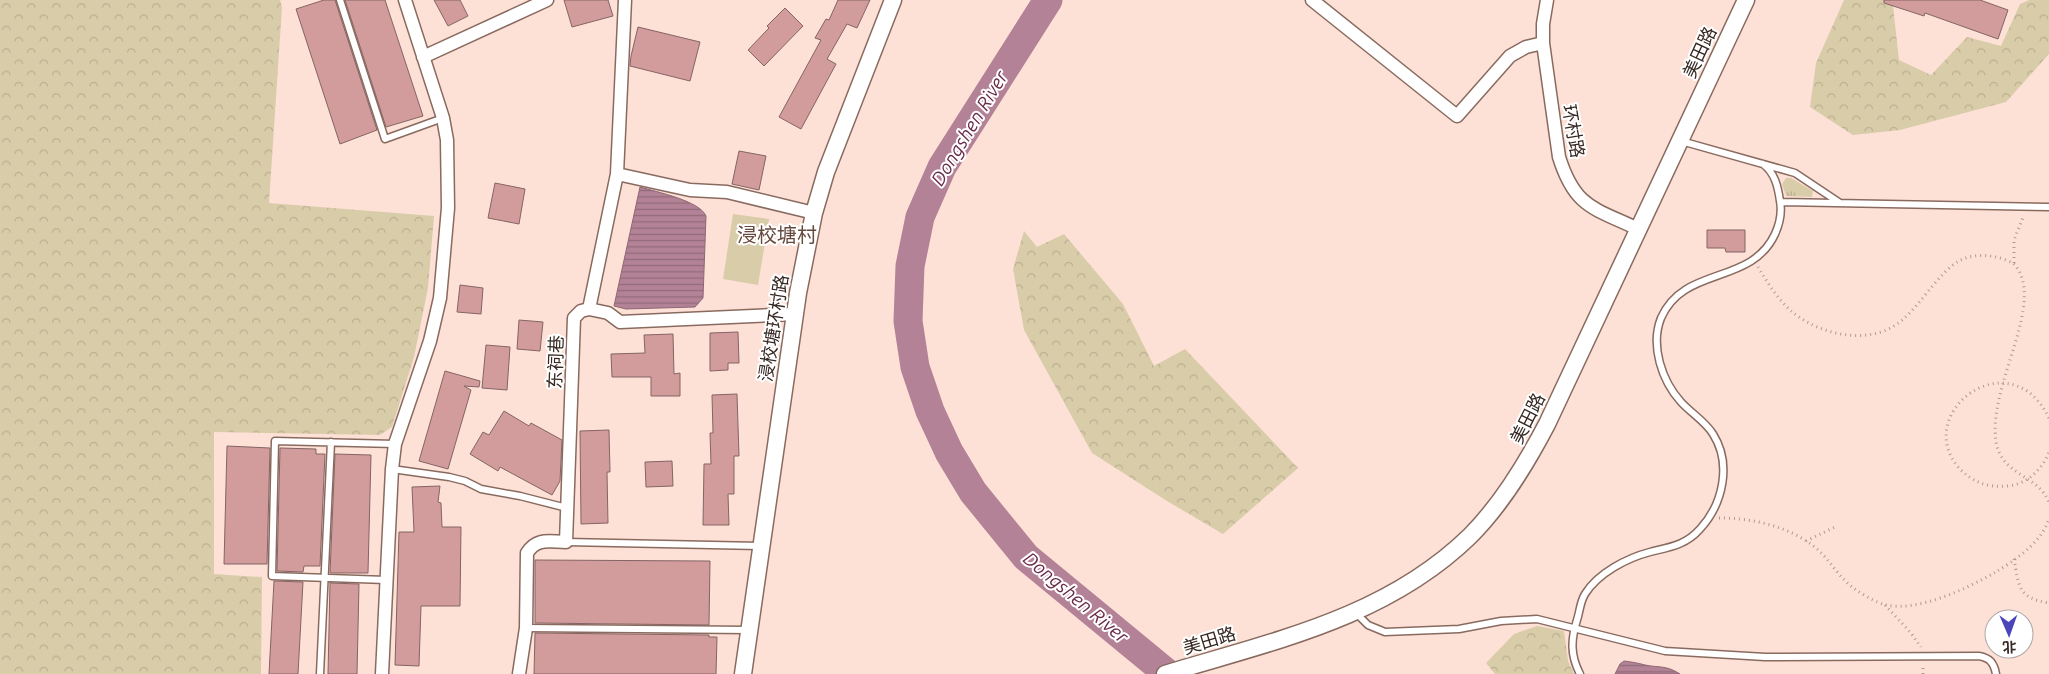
<svg xmlns="http://www.w3.org/2000/svg" width="2049" height="674" viewBox="0 0 2049 674" font-family="Ubuntu,'Noto Sans SC',sans-serif">
	<style>
		.grass { fill: url(#grass-tufts) }
		.forest { fill: url(#forest-crowns) }
		.park { fill: #d9cca9 }
		.water { fill: url(#water-rules); stroke: #8e6774 }
		.lines { fill: none; stroke-linecap: round; stroke-linejoin: round }
		.river { stroke: #b38296; stroke-width: 29 }
		.building { fill: #d29b9c; stroke: #856465 }
		.service-casing { stroke: #896a5f; stroke-width: 9 }
		.minor-casing { stroke: #896a5f; stroke-width: 15 }
		.tertiary-casing { stroke: #896a5f; stroke-width: 19 }
		.path { stroke: #b19a92; stroke-width: 3; stroke-dasharray: 1 4; stroke-linecap: butt }
		.service { stroke: #fff; stroke-width: 6 }
		.minor { stroke: #fff; stroke-width: 12 }
		.tertiary { stroke: #fff; stroke-width: 16 }
		.labels { text-anchor: middle; dominant-baseline: central; stroke-width: 4; stroke-linejoin: round; paint-order: stroke }
		.street-label { font-size: 18px; fill: #362924; stroke: #fff }
		.water-label { font-size: 19px; font-style: italic; fill: #692b48; stroke: #fff }
		.quarter-label { font-size: 20px; fill: #664a3f; stroke: #fff }
	</style>
	<defs>
		<pattern id="grass-tufts" width="24" height="20" patternUnits="userSpaceOnUse" patternTransform="scale(1.25)"><rect width="24" height="20" fill="#d9cca9"/><path d="M3 7l-1-3M5 7V3M7 7l1-3M15 17l-1-3M17 17v-4M19 17l1-3" fill="none" stroke="#bbaf91"/></pattern>
		<pattern id="forest-crowns" width="20" height="18" patternUnits="userSpaceOnUse" patternTransform="scale(1.25)"><rect width="20" height="18" fill="#d9cca9"/><path d="M2 6a3 3 0 1 1 6 0M12 15a3 3 0 1 1 6 0" fill="none" stroke="#bbaf91"/></pattern>
		<pattern id="water-rules" width="6" height="5" patternUnits="userSpaceOnUse" patternTransform="scale(1.25)"><rect width="6" height="5" fill="#b38296"/><path d="M0 2.5h6" fill="none" stroke="#926a7a"/></pattern>
	</defs>
	<rect width="100%" height="100%" fill="#fde1d7"/>
	<path class="grass" d="M1786,178h5l22,13 -1,6 -26,-1 -4,-12z"/>
	<path class="forest" d="M0,0h280l2,7 -13,196 165,13 -6,72 -14,69 -22,70 -12,8 -166,-3v142l48,3 -1,97h-261z
		M1844,0h50l-1,6 6,54 32,15 36,-38 34,9 19,-42 9,-4h20v54l-43,48 -106,28 -47,5 -43,-28 6,-44z
		M1024,231l13,16 27,-13 59,70 31,62 31,-17 113,119 -75,66 -56,-33 -75,-48 -68,-123 -11,-61z
		M1537,626l27,5 4,30 6,13h-79l-9,-11 28,-29z"/>
	<path class="park" d="M733,214l36,5 -11,66 -35,-6z"/>
	<path class="water" d="M640,187c17,5 60,14 66,29l-3,82 -8,9 -69,2 -12,-3z
		M1624,661c8,1 14,2 21,4 15,3 21,0 35,9h-65l5,-10z"/>
	<g class="lines">
		<path class="river" d="M1048,0l-106,167 -22,50 -10,49 -2,55 7,46 15,44 19,41 24,40 53,65 142,117"/>
	</g>
	<path class="building" d="M324,0h11l42,130 -37,14 -44,-135z
		M345,0h40l38,116 -37,11z
		M434,0h26l8,16 -20,10z
		M564,0h44l5,16 -41,11z
		M838,0h32l-13,28 -10,-4 -20,35 9,5 -35,65 -22,-12 42,-77 -6,-2 11,-19 3,1z
		M1884,0h96l28,10 -10,29 -73,-26 -1,3 -40,-13z
		M785,8l18,18 -39,40 -16,-16 21,-22 -2,-2z
		M638,27l62,15 -10,39 -60,-15 1,-10z
		M739,151l27,5 -7,34 -27,-6z
		M495,183l30,6 -6,35 -31,-6z
		M1707,230h38v22h-19l-1,-4h-18z
		M460,285l23,3 -2,26 -24,-2z
		M519,320l24,2 -3,29 -23,-2z
		M738,332l1,31h-11v7l-18,1v-38z
		M673,334l1,40 6,-1v23h-29v-19h-39l-1,-23 34,-1 -1,-18z
		M486,345l24,2 -3,43 -25,-2z
		M445,371l35,10 -1,6 -15,-1 7,4 -23,79 -29,-8z
		M737,394l2,62h-5v38h-6l1,31h-26l1,-61h7l-1,-31h3l-1,-38z
		M504,411l25,15 2,-3 31,17 -2,41 -8,14 -52,-28 -2,4 -28,-17 13,-22 6,3z
		M609,430l1,42h-3l1,51 -27,1 -1,-93z
		M227,446l43,2 -3,116h-43z
		M280,448l36,1v5h9l-5,112h-16l-1,6 -26,-1z
		M335,454l36,1 -3,118h-38z
		M672,461l1,25 -27,1 -1,-25z
		M440,486l-2,16 3,1 1,24h19l-1,79h-39l-2,60 -24,-1 4,-133h15l-2,-45z
		M535,560l175,1 -1,64 -174,-2z
		M274,581l29,1 -5,92h-29z
		M330,583l29,1 -2,90h-29z
		M535,633l174,2v2h8l-1,37h-182z"/>
	<g class="lines">
		<defs>
			<path id="service" d="M340,0l45,139 58,-21
				M1681,141l114,32 45,30
				M1781,202l268,5
				M392,469l57,8 16,4 16,8 39,7 47,12
				M566,542l194,4
				M386,580l-114,-4 3,-135 120,3
				M1356,613l12,12 17,7 74,-3 42,-8 36,-2 128,32 100,6 214,-1c11,2 15,7 17,18
				M526,628l223,2
				M320,674l11,-232
				M1580,674c-10,-19 -9,-35 -3,-54 3,-9 3,-18 8,-26 13,-21 42,-36 65,-42 20,-5 36,-7 50,-23 23,-25 32,-65 13,-95 -8,-13 -21,-20 -32,-32 -19,-21 -31,-56 -20,-84 23,-53 90,-32 114,-84 5,-11 7,-22 5,-33 -2,-14 -5,-28 -17,-37"/>
			<path id="minor" d="M1312,0l145,116 53,-60 16,-9 17,-4
				M1547,0l-4,24v19l16,114c16,51 35,51 79,72
				M423,57l124,-57
				M617,174l73,16 37,2 87,21
				M589,309l19,4 12,9 175,-8
				M382,674l10,-205 3,-25 35,-103 10,-43 8,-90 -1,-68 -4,-22 -38,-118
				M519,674l7,-46 1,-75c10,-16 23,-11 39,-11l8,-224 7,-7 8,-2 28,-135 8,-174"/>
			<path id="tertiary" d="M743,674l55,-381 16,-80 12,-41 67,-172
				M1165,674c108,-33 221,-56 305,-138 32,-32 56,-72 77,-112l199,-424"/>
		</defs>
		<use href="#service" class="service-casing"/>
		<use href="#minor" class="minor-casing"/>
		<use href="#tertiary" class="tertiary-casing"/>
		<path class="path" d="M2014,263v-23l10,-25
			M1758,267c9,15 19,31 32,43 28,25 80,37 111,11 20,-16 37,-48 58,-60 16,-9 38,-6 54,2 36,37 -26,122 -17,179 6,34 41,32 53,60
			M2049,418c-39,-80 -138,-5 -90,50 13,14 29,20 48,18 19,-1 35,-16 42,-34
			M1719,518c33,0 70,8 97,30 13,11 22,28 36,39 10,7 22,15 34,18 32,7 80,-16 108,-32 20,-12 49,-31 55,-55
			M1806,541l29,-14
			M2014,559c5,28 4,39 35,44
			M1885,605l26,28 10,14
			M1923,674v-8"/>
		<use href="#service" class="service"/>
		<use href="#minor" class="minor"/>
		<use href="#tertiary" class="tertiary"/>
	</g>
	<g class="labels">
		<g class="street-label">
			<text transform="translate(1699 52) rotate(-65)">美田路</text>
			<text transform="translate(1574 131) rotate(80)">环村路</text>
			<text transform="translate(773 328) rotate(-81)">浸校塘环村路</text>
			<text transform="translate(555 362) rotate(-88)">东祠巷</text>
			<text transform="translate(1527 418) rotate(-63)">美田路</text>
			<text transform="translate(1209 640) rotate(-17)">美田路</text>
		</g>
		<g class="water-label">
			<text transform="translate(969 128) rotate(-59)">Dongshen River</text>
			<text transform="translate(1076 597) rotate(40)">Dongshen River</text>
		</g>
		<g class="quarter-label">
			<text x="777" y="234">浸校塘村</text>
		</g>
	</g>
	<g transform="translate(2009 634) rotate(178)"><circle r="24" fill="#ffffff" stroke="#afa9a7"/>
	<path d="M0-4L9 19L0 12L-9 19Z" fill="#4b45bc"/>
	<text y="-8" font-size="14" font-weight="bold" text-anchor="middle" fill="#362924">北</text>
	</g>
</svg>
